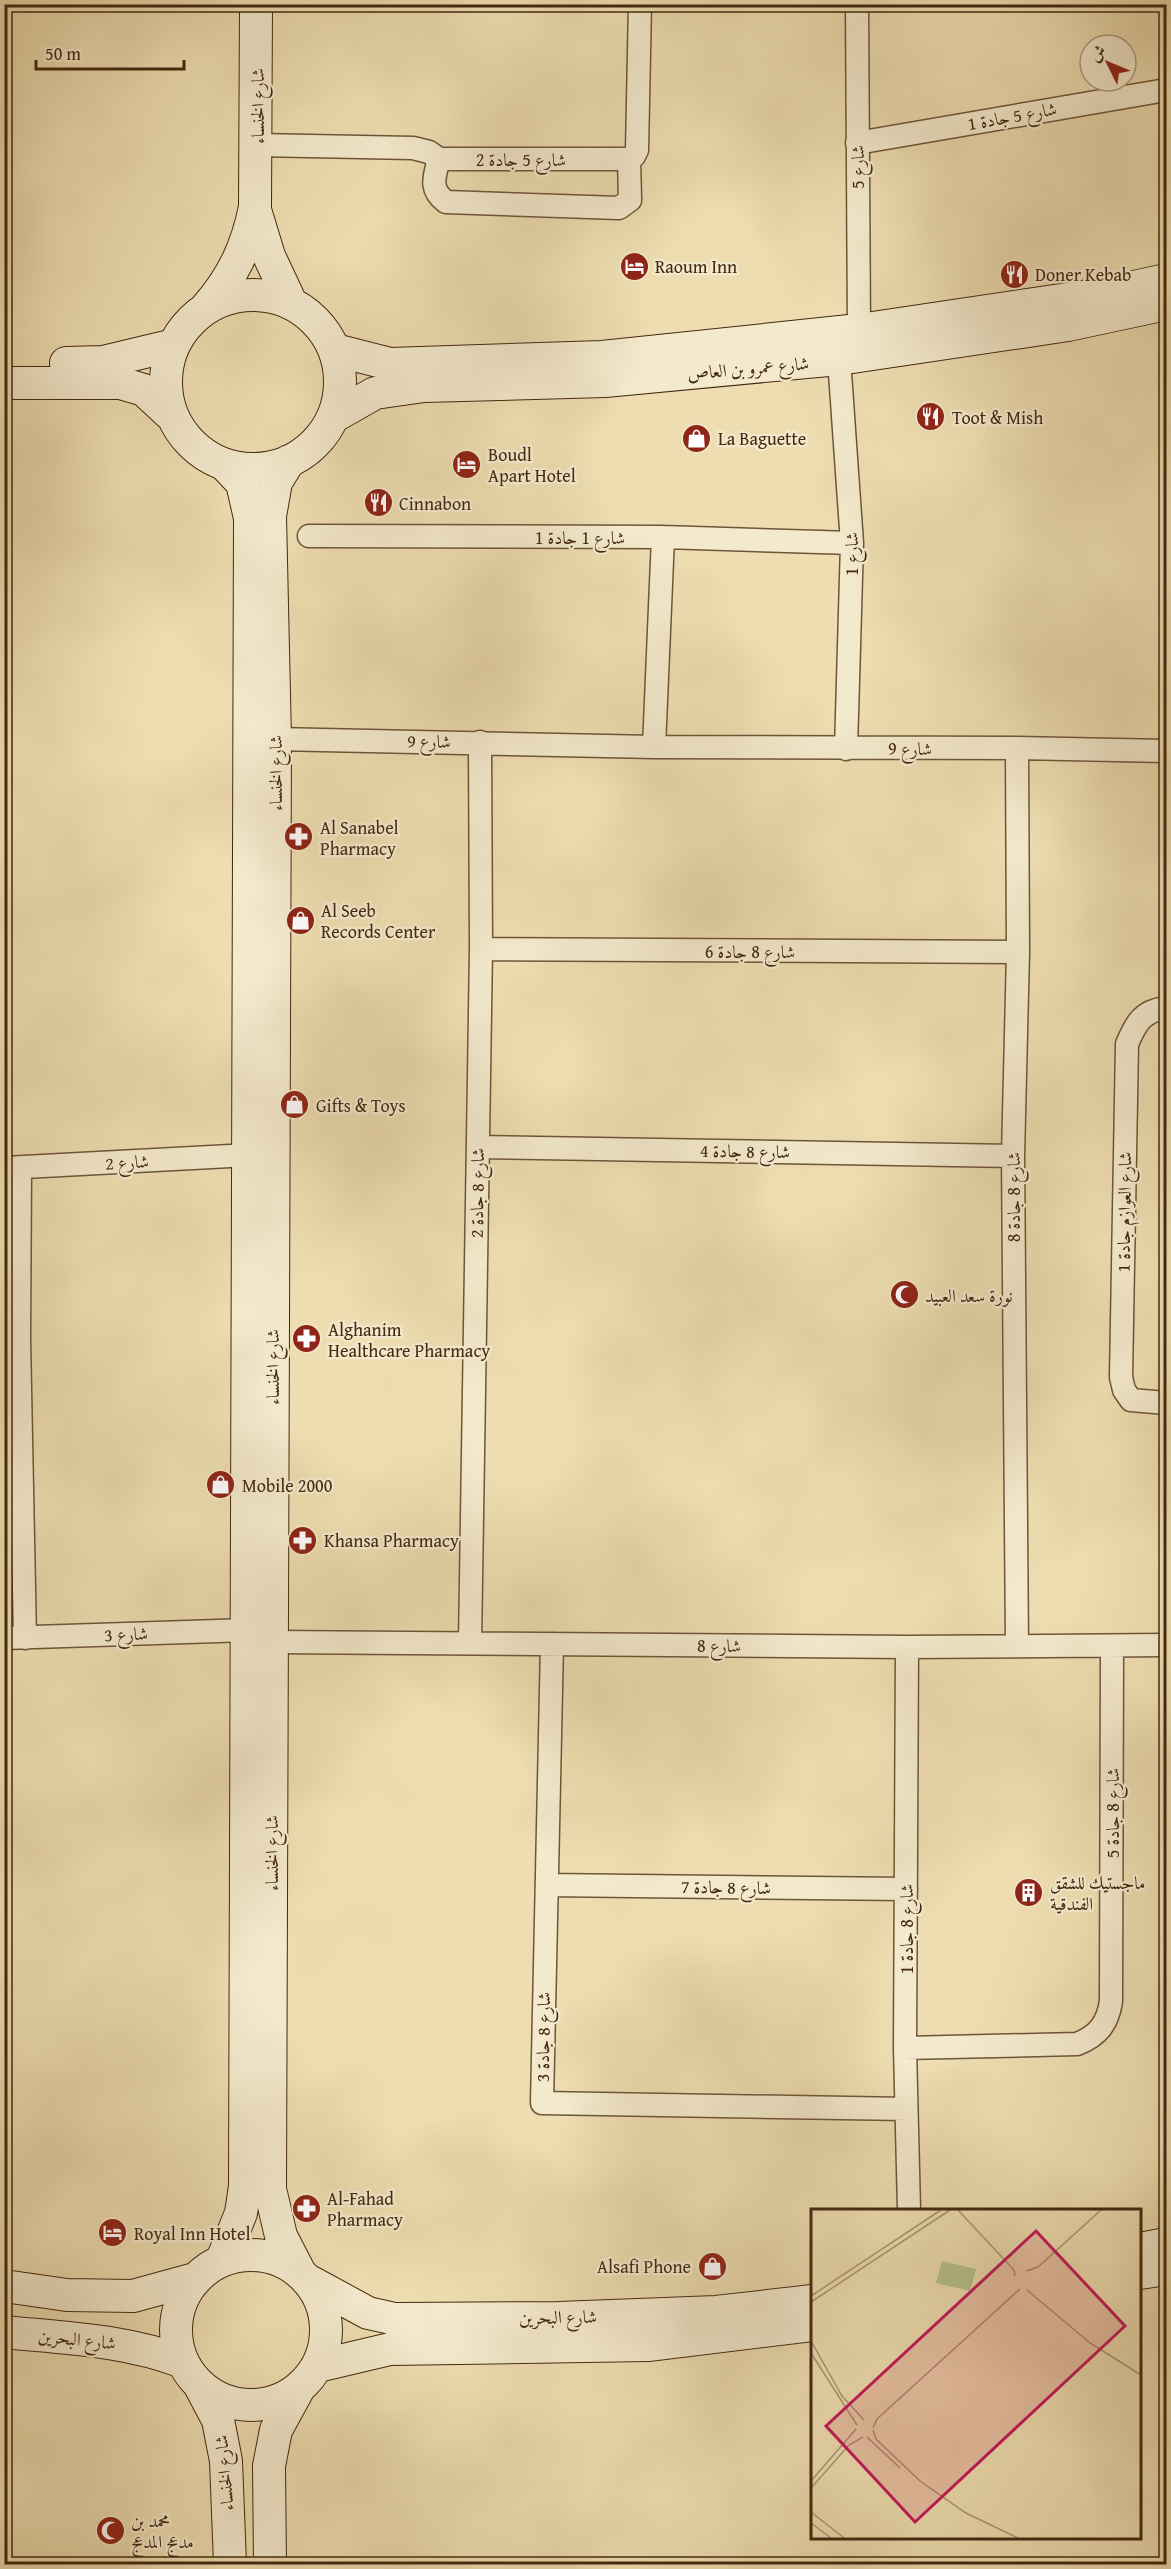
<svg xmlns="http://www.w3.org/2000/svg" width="1171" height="2569" viewBox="0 0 1171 2569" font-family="'Gentium Book Plus',Amiri,serif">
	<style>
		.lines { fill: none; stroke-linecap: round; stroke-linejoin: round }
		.street-casing { stroke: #6e5539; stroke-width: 25 }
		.secondary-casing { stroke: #442811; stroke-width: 34 }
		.street { stroke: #f3e9cc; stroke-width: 22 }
		.secondary { stroke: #f3e9cc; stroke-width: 32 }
		.labels { text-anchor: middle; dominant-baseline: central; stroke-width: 4.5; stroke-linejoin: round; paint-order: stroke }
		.street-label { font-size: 18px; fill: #442811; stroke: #f3e9cc }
		.poi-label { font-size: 18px; fill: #442811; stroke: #f3e9cc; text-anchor: start }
		.inset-road { fill: none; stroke: #a99570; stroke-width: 1.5 }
		.view { fill: #c2185b; fill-opacity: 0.15; stroke: #c2185b; stroke-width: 3 }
		.inset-edge { fill: none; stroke: #442811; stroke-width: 3 }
	</style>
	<rect width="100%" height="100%" fill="#edddb0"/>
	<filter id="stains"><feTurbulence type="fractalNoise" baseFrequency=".00333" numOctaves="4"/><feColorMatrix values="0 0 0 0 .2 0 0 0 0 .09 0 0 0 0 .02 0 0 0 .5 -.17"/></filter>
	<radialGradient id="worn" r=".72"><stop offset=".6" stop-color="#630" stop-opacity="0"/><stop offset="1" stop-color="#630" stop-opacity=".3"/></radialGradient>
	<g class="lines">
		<defs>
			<path id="street" d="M857,4l2,326
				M857,143l309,-53
				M257,145l156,3 16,4 10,7h190l5,-3 3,-6 3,-146
				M439,159c-5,19 -10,30 7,43l173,6 11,-8 -1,-41
				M839,359l13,184 -6,206
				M309,536l354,1 189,6
				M275,739l379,8 363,1 149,3
				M654,747l9,-210
				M481,949l537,3
				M1166,1008c-24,3 -30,15 -39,36l-6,333 3,13 7,10 35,3
				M478,1147l535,9
				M5,1168l244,-13
				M20,1168l-1,171 6,299
				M4,1638l244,-8
				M272,1642l635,5 259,-2
				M470,1643l11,-694 -1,-207
				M552,1644l-10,459 364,6
				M1017,1646l-4,-490 5,-204 -1,-204
				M907,1647l-2,401 4,162
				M547,1885l359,4
				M905,2048l172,-4c21,-8 31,-21 34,-43l1,-355"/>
			<path id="secondary" d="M255,210l14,46 22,47
				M166 382a87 87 0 1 1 174 0a87 87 0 1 1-174 0Z
				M206,308c27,-31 41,-61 49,-101l1,-203
				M335,350l55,14 212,-7 257,-27 243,-36 64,-14
				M66,363l37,-1 71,-17
				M4,383h116l24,7 28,26
				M333,417l42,-24 49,-7 181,-5 234,-22 229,-34 98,-21
				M289,461l-13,21 -6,34 5,223 -5,1450 11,47 18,35
				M1140,2249l26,-5
				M176 2330a75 75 0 1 1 150 0a75 75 0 1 1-150 0Z
				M222,2260l19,-47 4,-27 5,-1668 -8,-35 -17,-18
				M1140,2273l26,-4
				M311,2282l57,31 27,6 164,-1 157,-6 96,-11
				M4,2286l63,9 66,1 62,-17
				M4,2332c61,6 122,8 179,30
				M318,2366l72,-17 258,-4 164,-20
				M200,2386l18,34 8,41 4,103
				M270,2564l-1,-98 7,-36 23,-42"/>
		</defs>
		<use href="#street" class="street-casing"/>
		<use href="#secondary" class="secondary-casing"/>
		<use href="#street" class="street"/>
		<use href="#secondary" class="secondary"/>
	</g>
	<defs>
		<symbol id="hotel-disc" viewBox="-11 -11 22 22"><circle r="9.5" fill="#8f2418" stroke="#f3e9cc"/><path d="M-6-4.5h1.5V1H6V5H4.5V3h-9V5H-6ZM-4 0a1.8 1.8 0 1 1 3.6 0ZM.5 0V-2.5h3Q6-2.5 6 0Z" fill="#fff"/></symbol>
		<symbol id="restaurant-disc" viewBox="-11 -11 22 22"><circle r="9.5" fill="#8f2418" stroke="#f3e9cc"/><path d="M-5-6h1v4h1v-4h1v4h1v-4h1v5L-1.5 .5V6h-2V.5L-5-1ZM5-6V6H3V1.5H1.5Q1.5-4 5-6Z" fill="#fff"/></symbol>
		<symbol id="shop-disc" viewBox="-11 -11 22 22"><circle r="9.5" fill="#8f2418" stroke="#f3e9cc"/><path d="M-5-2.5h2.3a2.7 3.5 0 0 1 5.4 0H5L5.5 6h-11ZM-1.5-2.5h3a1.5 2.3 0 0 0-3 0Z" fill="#fff"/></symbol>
		<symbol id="pharmacy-disc" viewBox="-11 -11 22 22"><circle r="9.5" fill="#8f2418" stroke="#f3e9cc"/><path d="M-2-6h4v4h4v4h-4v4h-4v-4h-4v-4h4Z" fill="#fff"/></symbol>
		<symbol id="mosque-disc" viewBox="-11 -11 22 22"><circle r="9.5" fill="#8f2418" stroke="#f3e9cc"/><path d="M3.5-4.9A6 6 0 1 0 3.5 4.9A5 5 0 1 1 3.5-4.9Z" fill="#fff"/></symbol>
		<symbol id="building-disc" viewBox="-11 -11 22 22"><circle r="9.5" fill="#8f2418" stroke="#f3e9cc"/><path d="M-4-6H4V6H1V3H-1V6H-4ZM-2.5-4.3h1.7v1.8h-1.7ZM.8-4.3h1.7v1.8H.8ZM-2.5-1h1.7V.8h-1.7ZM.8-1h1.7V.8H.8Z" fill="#fff"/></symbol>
	</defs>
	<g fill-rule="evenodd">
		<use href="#hotel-disc" x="618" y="250" width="33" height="33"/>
		<use href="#restaurant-disc" x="998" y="258" width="33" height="33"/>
		<use href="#restaurant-disc" x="914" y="400" width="33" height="33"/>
		<use href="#shop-disc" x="680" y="422" width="33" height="33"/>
		<use href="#hotel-disc" x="450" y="448" width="33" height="33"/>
		<use href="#restaurant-disc" x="362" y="486" width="33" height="33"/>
		<use href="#pharmacy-disc" x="282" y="820" width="33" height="33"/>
		<use href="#shop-disc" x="284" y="904" width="33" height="33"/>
		<use href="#shop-disc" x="278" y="1088" width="33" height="33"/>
		<use href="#mosque-disc" x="888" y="1278" width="33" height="33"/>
		<use href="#pharmacy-disc" x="290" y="1322" width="33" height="33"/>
		<use href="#shop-disc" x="204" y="1468" width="33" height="33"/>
		<use href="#pharmacy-disc" x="286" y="1524" width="33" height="33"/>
		<use href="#building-disc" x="1012" y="1876" width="33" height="33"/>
		<use href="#pharmacy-disc" x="290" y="2192" width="33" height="33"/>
		<use href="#hotel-disc" x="96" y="2216" width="33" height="33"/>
		<use href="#shop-disc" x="696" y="2250" width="33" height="33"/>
		<use href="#mosque-disc" x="94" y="2514" width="33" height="33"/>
	</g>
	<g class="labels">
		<g class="street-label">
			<text transform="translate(257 106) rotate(-90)">شارع الخنساء</text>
			<text transform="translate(1012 116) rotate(-10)">شارع 5 جادة 1</text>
			<text x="521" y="159">شارع 5 جادة 2</text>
			<text transform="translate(857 167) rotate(-90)">شارع 5</text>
			<text transform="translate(748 368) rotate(-5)">شارع عمرو بن العاص</text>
			<text x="580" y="537">شارع 1 جادة 1</text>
			<text transform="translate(851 554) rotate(-90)">شارع 1</text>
			<text transform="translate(429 741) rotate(1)">شارع 9</text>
			<text x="910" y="748">شارع 9</text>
			<text transform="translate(275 773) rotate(-90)">شارع الخنساء</text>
			<text x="750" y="951">شارع 8 جادة 6</text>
			<text transform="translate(745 1151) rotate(1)">شارع 8 جادة 4</text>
			<text transform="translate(127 1162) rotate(-3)">شارع 2</text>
			<text transform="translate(477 1193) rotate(-89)">شارع 8 جادة 2</text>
			<text transform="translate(1013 1197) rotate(-90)">شارع 8 جادة 8</text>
			<text transform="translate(1124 1212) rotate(-89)">شارع العوازم جادة 1</text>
			<text transform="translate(272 1367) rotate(-90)">شارع الخنساء</text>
			<text transform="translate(126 1634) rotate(-2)">شارع 3</text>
			<text x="719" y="1645">شارع 8</text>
			<text transform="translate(1112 1813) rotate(-90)">شارع 8 جادة 5</text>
			<text transform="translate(271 1853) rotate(-90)">شارع الخنساء</text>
			<text transform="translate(726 1887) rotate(1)">شارع 8 جادة 7</text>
			<text transform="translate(906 1929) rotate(-90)">شارع 8 جادة 1</text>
			<text transform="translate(543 2037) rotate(-89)">شارع 8 جادة 3</text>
			<text transform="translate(558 2317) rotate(-1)">شارع البحرين</text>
			<text transform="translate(77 2339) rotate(6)">شارع البحرين</text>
			<text transform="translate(224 2473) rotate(-95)">شارع الخنساء</text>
		</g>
		<g class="poi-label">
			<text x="655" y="266">Raoum Inn</text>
			<text x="1035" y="274">Doner Kebab</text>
			<text x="952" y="417">Toot &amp; Mish</text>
			<text x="718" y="438">La Baguette</text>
			<text x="488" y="454">Boudl<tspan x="488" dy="21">Apart Hotel</tspan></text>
			<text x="399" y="503">Cinnabon</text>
			<text x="320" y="827">Al Sanabel<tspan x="320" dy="21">Pharmacy</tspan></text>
			<text x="321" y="910">Al Seeb<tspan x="321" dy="21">Records Center</tspan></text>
			<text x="316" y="1105">Gifts &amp; Toys</text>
			<text x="925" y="1295">نورة سعد العبيد</text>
			<text x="328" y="1329">Alghanim<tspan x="328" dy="21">Healthcare Pharmacy</tspan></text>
			<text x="242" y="1485">Mobile 2000</text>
			<text x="324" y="1540">Khansa Pharmacy</text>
			<text x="1050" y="1882">ماجستيك للشقق<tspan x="1050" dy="21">الفندقية</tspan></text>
			<text x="327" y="2198">Al-Fahad<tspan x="327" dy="21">Pharmacy</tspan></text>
			<text x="134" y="2233">Royal Inn Hotel</text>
			<text x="691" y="2266" text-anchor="end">Alsafi Phone</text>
			<text x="131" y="2520">محمد بن<tspan x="131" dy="21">مدعج المدعج</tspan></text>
		</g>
	</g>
	<g transform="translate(811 2209)">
		<rect width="330" height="330" fill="#edddb0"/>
		<path d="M131,52l34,8 -6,22 -34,-8z" fill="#b6c28d"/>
		<path class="inset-road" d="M147,1l56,60 1,6M215,62l12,-4 63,-57M216,81l63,53 51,32M0,87l130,-86M0,93l139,-92M0,132l31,55 22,24M0,144l46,72M62,219l4,-9 143,-130M62,221l3,9 44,42 46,32 52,25M56,228l33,31M0,272l45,-52M0,279l38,-43 14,-8M0,303l33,26M0,314l20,15"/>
		<path class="view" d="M225,22l89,95 -210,196 -89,-96z"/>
		<rect width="330" height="330" class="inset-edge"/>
	</g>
	<rect width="1171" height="2569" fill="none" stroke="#edddb0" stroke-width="24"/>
	<rect x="6" y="6" width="1159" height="2557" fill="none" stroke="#442811" stroke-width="3"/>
	<rect x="12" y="12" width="1147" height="2545" fill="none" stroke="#442811" stroke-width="1.5"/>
	<g transform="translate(1108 63) rotate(313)"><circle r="28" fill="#f3e9cc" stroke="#ad9c81" stroke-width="1.5"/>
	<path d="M0-4.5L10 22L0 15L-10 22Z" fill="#8f2418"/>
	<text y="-9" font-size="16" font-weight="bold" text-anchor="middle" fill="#442811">ش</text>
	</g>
	<path d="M36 60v9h148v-9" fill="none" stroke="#442811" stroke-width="3"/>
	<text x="45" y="60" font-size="18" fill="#442811" stroke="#f3e9cc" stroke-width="4.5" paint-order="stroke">50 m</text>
	<rect width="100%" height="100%" filter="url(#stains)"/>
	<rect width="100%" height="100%" fill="url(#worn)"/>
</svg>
